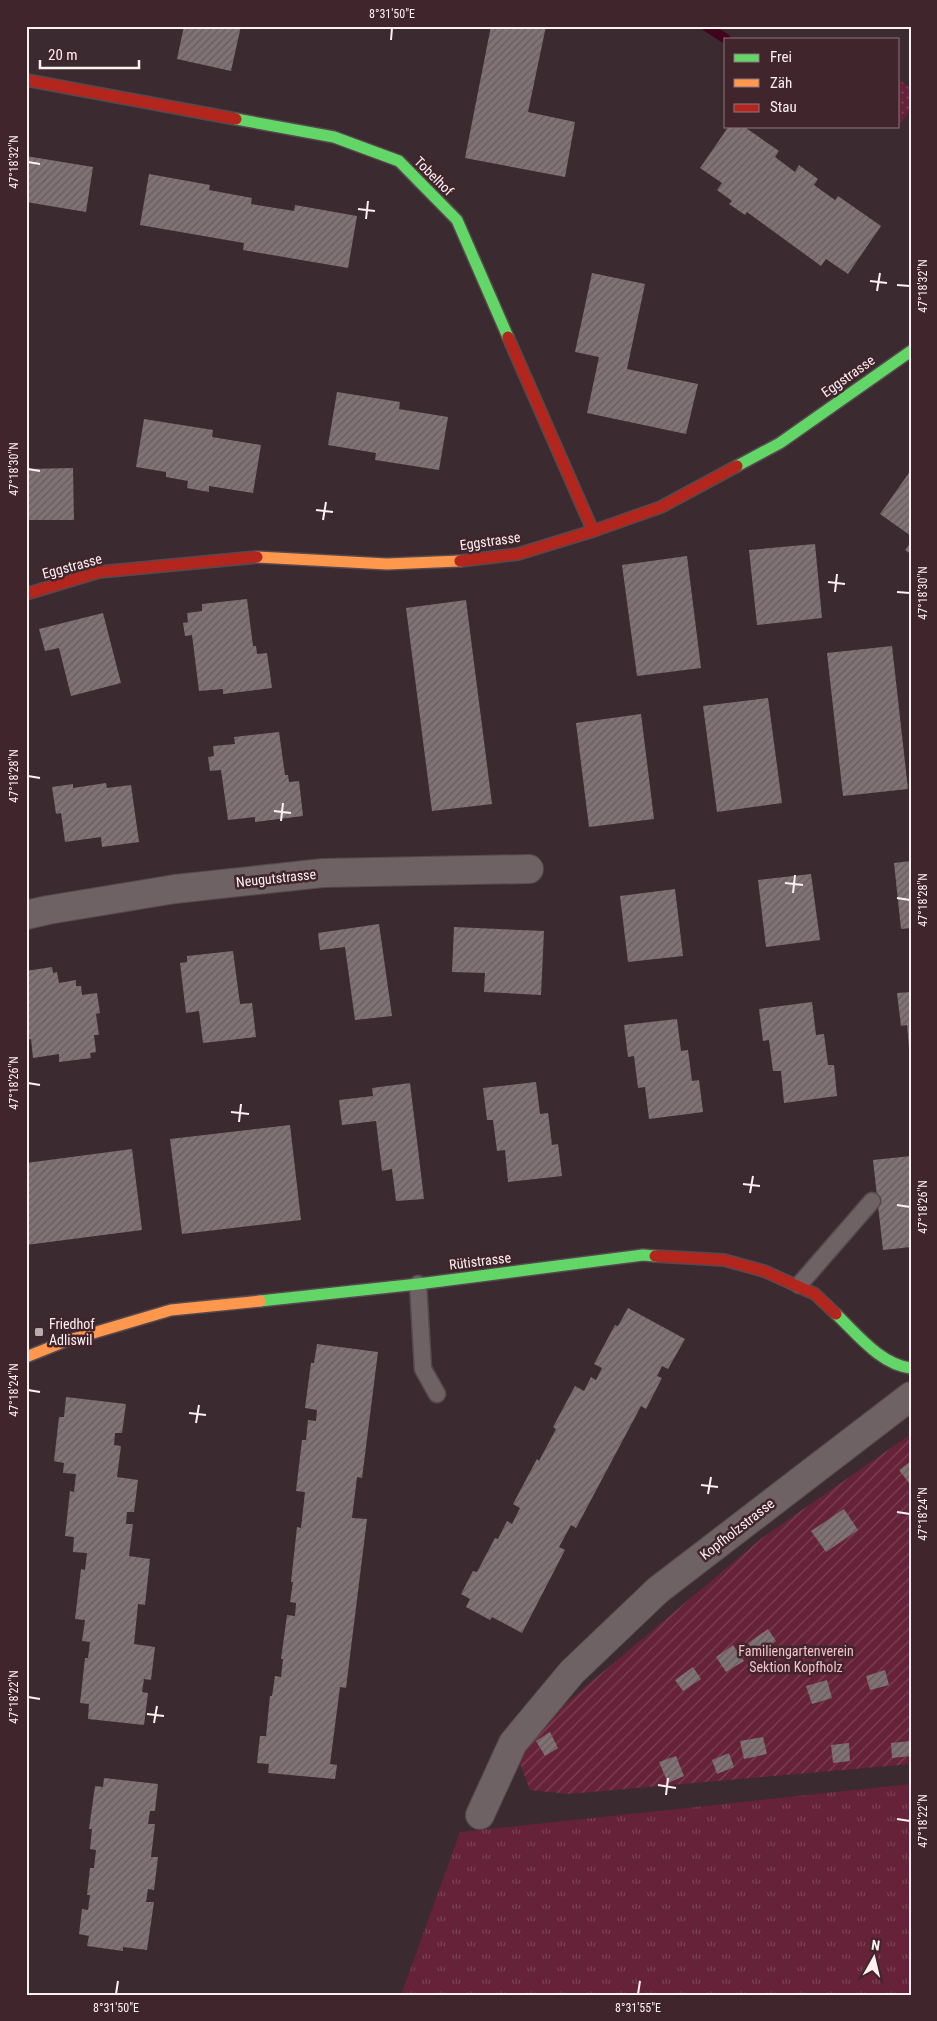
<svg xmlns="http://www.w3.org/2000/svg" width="937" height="2021" viewBox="0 0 937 2021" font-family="'Roboto Condensed',sans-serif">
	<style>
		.grass { fill: url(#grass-tufts) }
		.park { fill: url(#park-dots) }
		.garden { fill: url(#garden-furrows) }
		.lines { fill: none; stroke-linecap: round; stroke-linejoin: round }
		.stream { stroke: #40051d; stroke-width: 10 }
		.building { fill: url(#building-hatch) }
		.lane-casing { stroke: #55494d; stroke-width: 19 }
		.street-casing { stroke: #55494d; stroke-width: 30 }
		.fast-casing { stroke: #55494d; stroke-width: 14 }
		.slow-casing { stroke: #55494d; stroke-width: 14 }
		.jam-casing { stroke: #55494d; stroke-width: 14 }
		.lane { stroke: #6e6265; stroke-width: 16 }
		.street { stroke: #6e6265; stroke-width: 28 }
		.fast { stroke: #63d668; stroke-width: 11 }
		.slow { stroke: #ff974d; stroke-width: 11 }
		.jam { stroke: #b3261e; stroke-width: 11 }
		.ticks { fill: none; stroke: #fdf1f3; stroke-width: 2 }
		.poi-dot { fill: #b9acaf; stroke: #41252c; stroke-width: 2 }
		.labels { text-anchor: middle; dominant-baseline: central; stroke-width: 5; stroke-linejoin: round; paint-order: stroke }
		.street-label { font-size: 14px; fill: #fdf1f3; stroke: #41252c }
		.poi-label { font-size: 14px; fill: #fdf1f3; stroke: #41252c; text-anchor: start }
		.park-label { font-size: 14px; fill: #f3c0cc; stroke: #41252c }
		.neatline { fill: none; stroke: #fdf1f3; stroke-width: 2 }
		.ticks-label { font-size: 12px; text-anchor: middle; fill: #fdf1f3 }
	</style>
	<defs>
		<pattern id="grass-tufts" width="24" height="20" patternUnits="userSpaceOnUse" patternTransform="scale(1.25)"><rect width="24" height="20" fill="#652239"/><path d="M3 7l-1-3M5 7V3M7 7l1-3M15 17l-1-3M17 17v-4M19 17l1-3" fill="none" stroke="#7c4356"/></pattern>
		<pattern id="park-dots" width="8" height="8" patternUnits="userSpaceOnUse" patternTransform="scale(1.25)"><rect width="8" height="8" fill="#652239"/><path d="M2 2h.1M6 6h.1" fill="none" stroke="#7c4356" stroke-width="1.8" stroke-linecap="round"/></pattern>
		<pattern id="garden-furrows" width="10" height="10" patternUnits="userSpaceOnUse" patternTransform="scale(1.25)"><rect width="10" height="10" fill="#652239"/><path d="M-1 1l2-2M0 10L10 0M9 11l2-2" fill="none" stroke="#7c4356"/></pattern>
		<pattern id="building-hatch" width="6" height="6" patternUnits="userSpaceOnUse" patternTransform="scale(1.25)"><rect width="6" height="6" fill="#807275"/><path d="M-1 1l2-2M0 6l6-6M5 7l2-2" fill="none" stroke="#665d5f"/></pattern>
	</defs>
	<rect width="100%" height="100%" fill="#3b2b30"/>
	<path class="grass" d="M911,1784v211h-510l59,-163z"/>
	<path class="park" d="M898,79l13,9v21l-12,16z"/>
	<path class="garden" d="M911,1434v330l-343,30 -38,-4 -11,-29 14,-30 229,-193z"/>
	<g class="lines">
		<path class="stream" d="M706,26l20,13"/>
	</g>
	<path class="building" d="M184,26h57l-10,45 -54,-12z
		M491,26h55l-18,86 47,10 -10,55 -100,-19z
		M729,126h14l36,25 -4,6 20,15 4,-7 19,14 -4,6 21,15 3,-4 43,30 -33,48 -22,-15 -5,7 -74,-54 -2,3 -16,-11 3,-3 -15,-11 5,-7 -22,-15z
		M26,156l67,11 -7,45 -60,-10z
		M149,174l61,11 -1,5 43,8 -1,6 43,7 1,-6 62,11 -9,52 -105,-18 1,-7 -104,-18z
		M592,273l53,11 -18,85 71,15 -12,50 -99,-21 12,-56 -24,-5z
		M337,392l63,10 -1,7 49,8 -9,53 -64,-10 1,-7 -48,-8z
		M144,419l69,11 -1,7 49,8 -8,48 -44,-7v6l-22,-4 1,-7 -22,-4v-5l-30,-5z
		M73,468l1,52h-48v-51z
		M911,470v66l-31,-22z
		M911,542v12l-6,-4z
		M815,544l7,74 -65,7 -8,-75z
		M687,556l14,112 -64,8 -15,-111z
		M247,599l6,47h3l1,8 10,-1 5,35 -49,6v-5l-24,2 -7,-56 -7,1 -2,-13 5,-1 -1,-9 15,-2v-7z
		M466,600l26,204 -60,7 -26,-203z
		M103,613l18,70 -50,13 -12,-48 -14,3 -6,-22z
		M892,646l16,143 -65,7 -16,-143z
		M768,698l14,105 -65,9 -14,-106z
		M641,714l13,105 -65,8 -13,-104z
		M279,732l6,43h3l1,7 10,-1 4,35 -48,6v-5l-27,3 -7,-50 -11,1 -2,-14 6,-1 -1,-10 22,-2 -1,-7z
		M106,783l1,5 24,-3 8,57 -37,5 -1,-10 -36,5 -4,-29 -5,1 -4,-27 21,-3v4z
		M911,861v67l-10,1 -7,-66z
		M811,874l9,66 -54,7 -8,-67z
		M675,889l8,67 -55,6 -8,-66z
		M379,924l13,92 -37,4 -10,-73 -25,3 -2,-17z
		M454,927l90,4 -3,64 -57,-3 1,-19 -33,-1z
		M233,951l7,53 12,-1 4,34 -53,6 -4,-32 -13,2 -6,-50 7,-1v-6z
		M52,967l1,6 4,-1 2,11 17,-3v6h5l1,9 15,-2 3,20 -4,1 3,21h-5l2,17 -6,1 1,5 -32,4v-8l-26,4 -2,-19 -5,1v-69z
		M911,992v56h-2l-2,-23 -6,1 -4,-33z
		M812,1002l4,33 8,-1 4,31h6l3,31 -53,7 -3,-32h-8l-4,-31 -6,1 -4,-32z
		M677,1019l4,32 7,-1 4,31 7,-1 4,32 -54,7 -4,-32 -7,1 -4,-32 -6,1 -4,-32z
		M536,1082l4,32 8,-1 4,32 6,-1 4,32 -54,6 -3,-32 -8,1 -4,-31h-6l-4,-32z
		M410,1083l14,116 -28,2 -4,-32 -10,2 -6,-50 -34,4 -3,-25 34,-4 -1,-8z
		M290,1125l11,95 -119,14 -12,-95z
		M132,1149l10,81 -116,15v-82z
		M911,1156v91l-28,3 -10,-90z
		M628,1308l57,31 -17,30 -6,-3 -5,10 5,2 -16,31 -5,-3 -65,122 -5,-3 -12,22 6,3 -43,83 -30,-16 -2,3 -24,-13 4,-8 -9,-5 12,-23 4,1 18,-34 3,1 9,-18 5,3 8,-16 -7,-4 24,-45 2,2 17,-32 -3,-2 22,-41 9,5 7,-14 5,3 6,-12 -8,-4 21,-39 3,1z
		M317,1344l61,8 -16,126 -5,-1 -5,41 15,1 -21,169 -6,-1 -10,77 7,1 -2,14 -67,-6 1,-9 -12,-1 3,-27h6l4,-40h2l3,-20 6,1 2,-18h-2l6,-44 8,1 1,-13 -6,-1 3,-20h-2l6,-55 4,1 4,-36 -9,-1 6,-51h4l2,-20 8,1 1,-11 -12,-2 6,-45h3z
		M66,1397l60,7 -4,29h-7l-1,12 7,1 -4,31 21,3 -4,32h-7l-1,12h7l-4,32 21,3 -5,46 -7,-1 -4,40 21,3 -4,33 -7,-1 -2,13 6,1 -4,32 -56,-6 1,-15 -9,-1 5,-45h3l2,-16 -8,-1 3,-21 -10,-1 6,-50 4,1 2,-17 -14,-1 1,-15 -9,-1 5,-45 4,1 2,-18 -13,-1 1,-10 -10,-2 5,-44h5z
		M911,1461v21l-2,1 -10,-13z
		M844,1509l14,21 -32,22 -15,-21z
		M768,1629l8,12 -19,14 -9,-12z
		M733,1645l11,16 -18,11 -10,-15z
		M693,1667l8,12 -18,12 -8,-11z
		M885,1670l4,15 -19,5 -4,-14z
		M827,1680l5,18 -20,6 -6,-18z
		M550,1732l8,16 -13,8 -9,-15z
		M763,1737l4,17 -23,5 -4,-18z
		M911,1741v15l-19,2 -1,-15z
		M849,1743l1,18 -17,2 -2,-18z
		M729,1753l5,14 -17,7 -5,-14z
		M676,1756l8,20 -16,7 -9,-21z
		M104,1778l54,6 -3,27h-5l-2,13h7l-4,33h7l-4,33 -6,-1 -2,13h8l-7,48 -24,-3v4l-36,-5 2,-10 -10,-2 3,-25 6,1 2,-15h-3l3,-27h4l2,-18 -6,-1 2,-20h-3l6,-43 8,1z"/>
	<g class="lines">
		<defs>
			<path id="lane" d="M418,1284l5,85 14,25
				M799,1285l73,-84"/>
			<path id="street" d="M26,915l22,-5 127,-21 148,-16 206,-4
				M480,1815l33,-72 59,-71 86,-82 253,-194"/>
			<path id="fast" d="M236,119l98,18 65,24 58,59 51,117
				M737,466l43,-23 131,-92
				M260,1301l158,-17 225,-29 12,1
				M836,1314c21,20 45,51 75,54"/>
			<path id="slow" d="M257,557l130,7 73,-3
				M26,1357l40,-16 105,-31 89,-9"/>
			<path id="jam" d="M26,80l210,39
				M508,337l85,194
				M460,561l58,-7 75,-23 68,-24 76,-41
				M26,594l73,-22 158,-15
				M655,1256l69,4 40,11 51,23 21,20"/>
		</defs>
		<use href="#lane" class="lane-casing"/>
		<use href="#street" class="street-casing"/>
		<use href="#fast" class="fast-casing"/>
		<use href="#slow" class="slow-casing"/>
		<use href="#jam" class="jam-casing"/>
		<use href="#lane" class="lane"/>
		<use href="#street" class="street"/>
		<use href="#fast" class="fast"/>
		<use href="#slow" class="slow"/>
		<use href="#jam" class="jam"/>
	</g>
	<path class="ticks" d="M391,40l1,-12M28,162l12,2M358,209l17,2M366,219l2,-18M870,281l17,2M897,285l13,1M877,291l3,-18M28,469l12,2M316,510l17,2M323,520l3,-18M828,582l17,2M835,592l2,-18M897,592l13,1M28,776l12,2M274,811l17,2M281,821l2,-18M785,883l18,2M793,893l2,-18M897,898l13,2M28,1083l12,2M231,1112l18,2M239,1122l2,-18M743,1184l17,2M750,1193l3,-17M897,1205l13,2M28,1390l12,2M189,1413l17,2M196,1423l3,-18M701,1485l17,2M708,1494l3,-17M897,1512l13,2M28,1697l12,2M147,1714l17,2M154,1723l3,-17M658,1785l18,3M666,1795l2,-17M897,1819l13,2M116,1994l2,-13M638,1994l2,-13"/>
	<rect class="poi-dot" x="34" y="1327" width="10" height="10" rx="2.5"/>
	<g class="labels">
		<g class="street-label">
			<text transform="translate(434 176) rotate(45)">Tobelhof</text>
			<text transform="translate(848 376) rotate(-35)">Eggstrasse</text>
			<text transform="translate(490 541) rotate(-8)">Eggstrasse</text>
			<text transform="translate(72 566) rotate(-15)">Eggstrasse</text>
			<text transform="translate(276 878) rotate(-6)">Neugutstrasse</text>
			<text transform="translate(480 1261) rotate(-7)">Rütistrasse</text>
			<text transform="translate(737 1529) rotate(-38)">Kopfholzstrasse</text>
		</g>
		<g class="poi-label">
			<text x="49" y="1324">Friedhof<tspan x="49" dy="16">Adliswil</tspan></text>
		</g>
		<g class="park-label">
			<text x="796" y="1651">Familiengartenverein<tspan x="796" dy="16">Sektion Kopfholz</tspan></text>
		</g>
	</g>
	<rect width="937" height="2021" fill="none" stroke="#41252c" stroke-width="55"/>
	<rect x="724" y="38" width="175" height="90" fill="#41252c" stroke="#8c777c"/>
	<rect x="734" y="54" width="25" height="8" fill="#63d668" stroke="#8c777c"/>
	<text x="770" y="62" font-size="15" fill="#fdf1f3">Frei</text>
	<rect x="734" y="79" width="25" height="8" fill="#ff974d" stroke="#8c777c"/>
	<text x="770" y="88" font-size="15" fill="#fdf1f3">Zäh</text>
	<rect x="734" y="104" width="25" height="8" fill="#b3261e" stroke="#8c777c"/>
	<text x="770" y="112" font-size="15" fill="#fdf1f3">Stau</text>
	<g transform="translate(874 1958) rotate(8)" stroke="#41252c" stroke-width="4" paint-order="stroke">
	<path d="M0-4L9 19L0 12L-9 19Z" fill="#fdf1f3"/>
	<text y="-8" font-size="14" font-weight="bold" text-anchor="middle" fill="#fdf1f3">N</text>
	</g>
	<path d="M40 60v8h99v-8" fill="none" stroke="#fdf1f3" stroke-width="2.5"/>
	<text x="48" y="60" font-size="15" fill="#fdf1f3" stroke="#41252c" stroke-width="4" paint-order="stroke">20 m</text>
	<rect x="28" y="28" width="882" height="1966" class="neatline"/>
	<g class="ticks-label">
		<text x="392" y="18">8°31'50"E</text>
		<text transform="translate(14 162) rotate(-90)" y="4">47°18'32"N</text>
		<text transform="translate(923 286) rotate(-90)" y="4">47°18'32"N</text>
		<text transform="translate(14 469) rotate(-90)" y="4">47°18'30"N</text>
		<text transform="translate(923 593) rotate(-90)" y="4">47°18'30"N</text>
		<text transform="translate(14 776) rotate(-90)" y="4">47°18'28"N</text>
		<text transform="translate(923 900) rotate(-90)" y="4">47°18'28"N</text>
		<text transform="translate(14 1083) rotate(-90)" y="4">47°18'26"N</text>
		<text transform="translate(923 1207) rotate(-90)" y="4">47°18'26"N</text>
		<text transform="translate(14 1390) rotate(-90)" y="4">47°18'24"N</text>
		<text transform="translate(923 1514) rotate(-90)" y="4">47°18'24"N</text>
		<text transform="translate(14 1697) rotate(-90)" y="4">47°18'22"N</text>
		<text transform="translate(923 1821) rotate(-90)" y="4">47°18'22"N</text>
		<text x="116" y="2012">8°31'50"E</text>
		<text x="638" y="2012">8°31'55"E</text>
	</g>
</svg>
